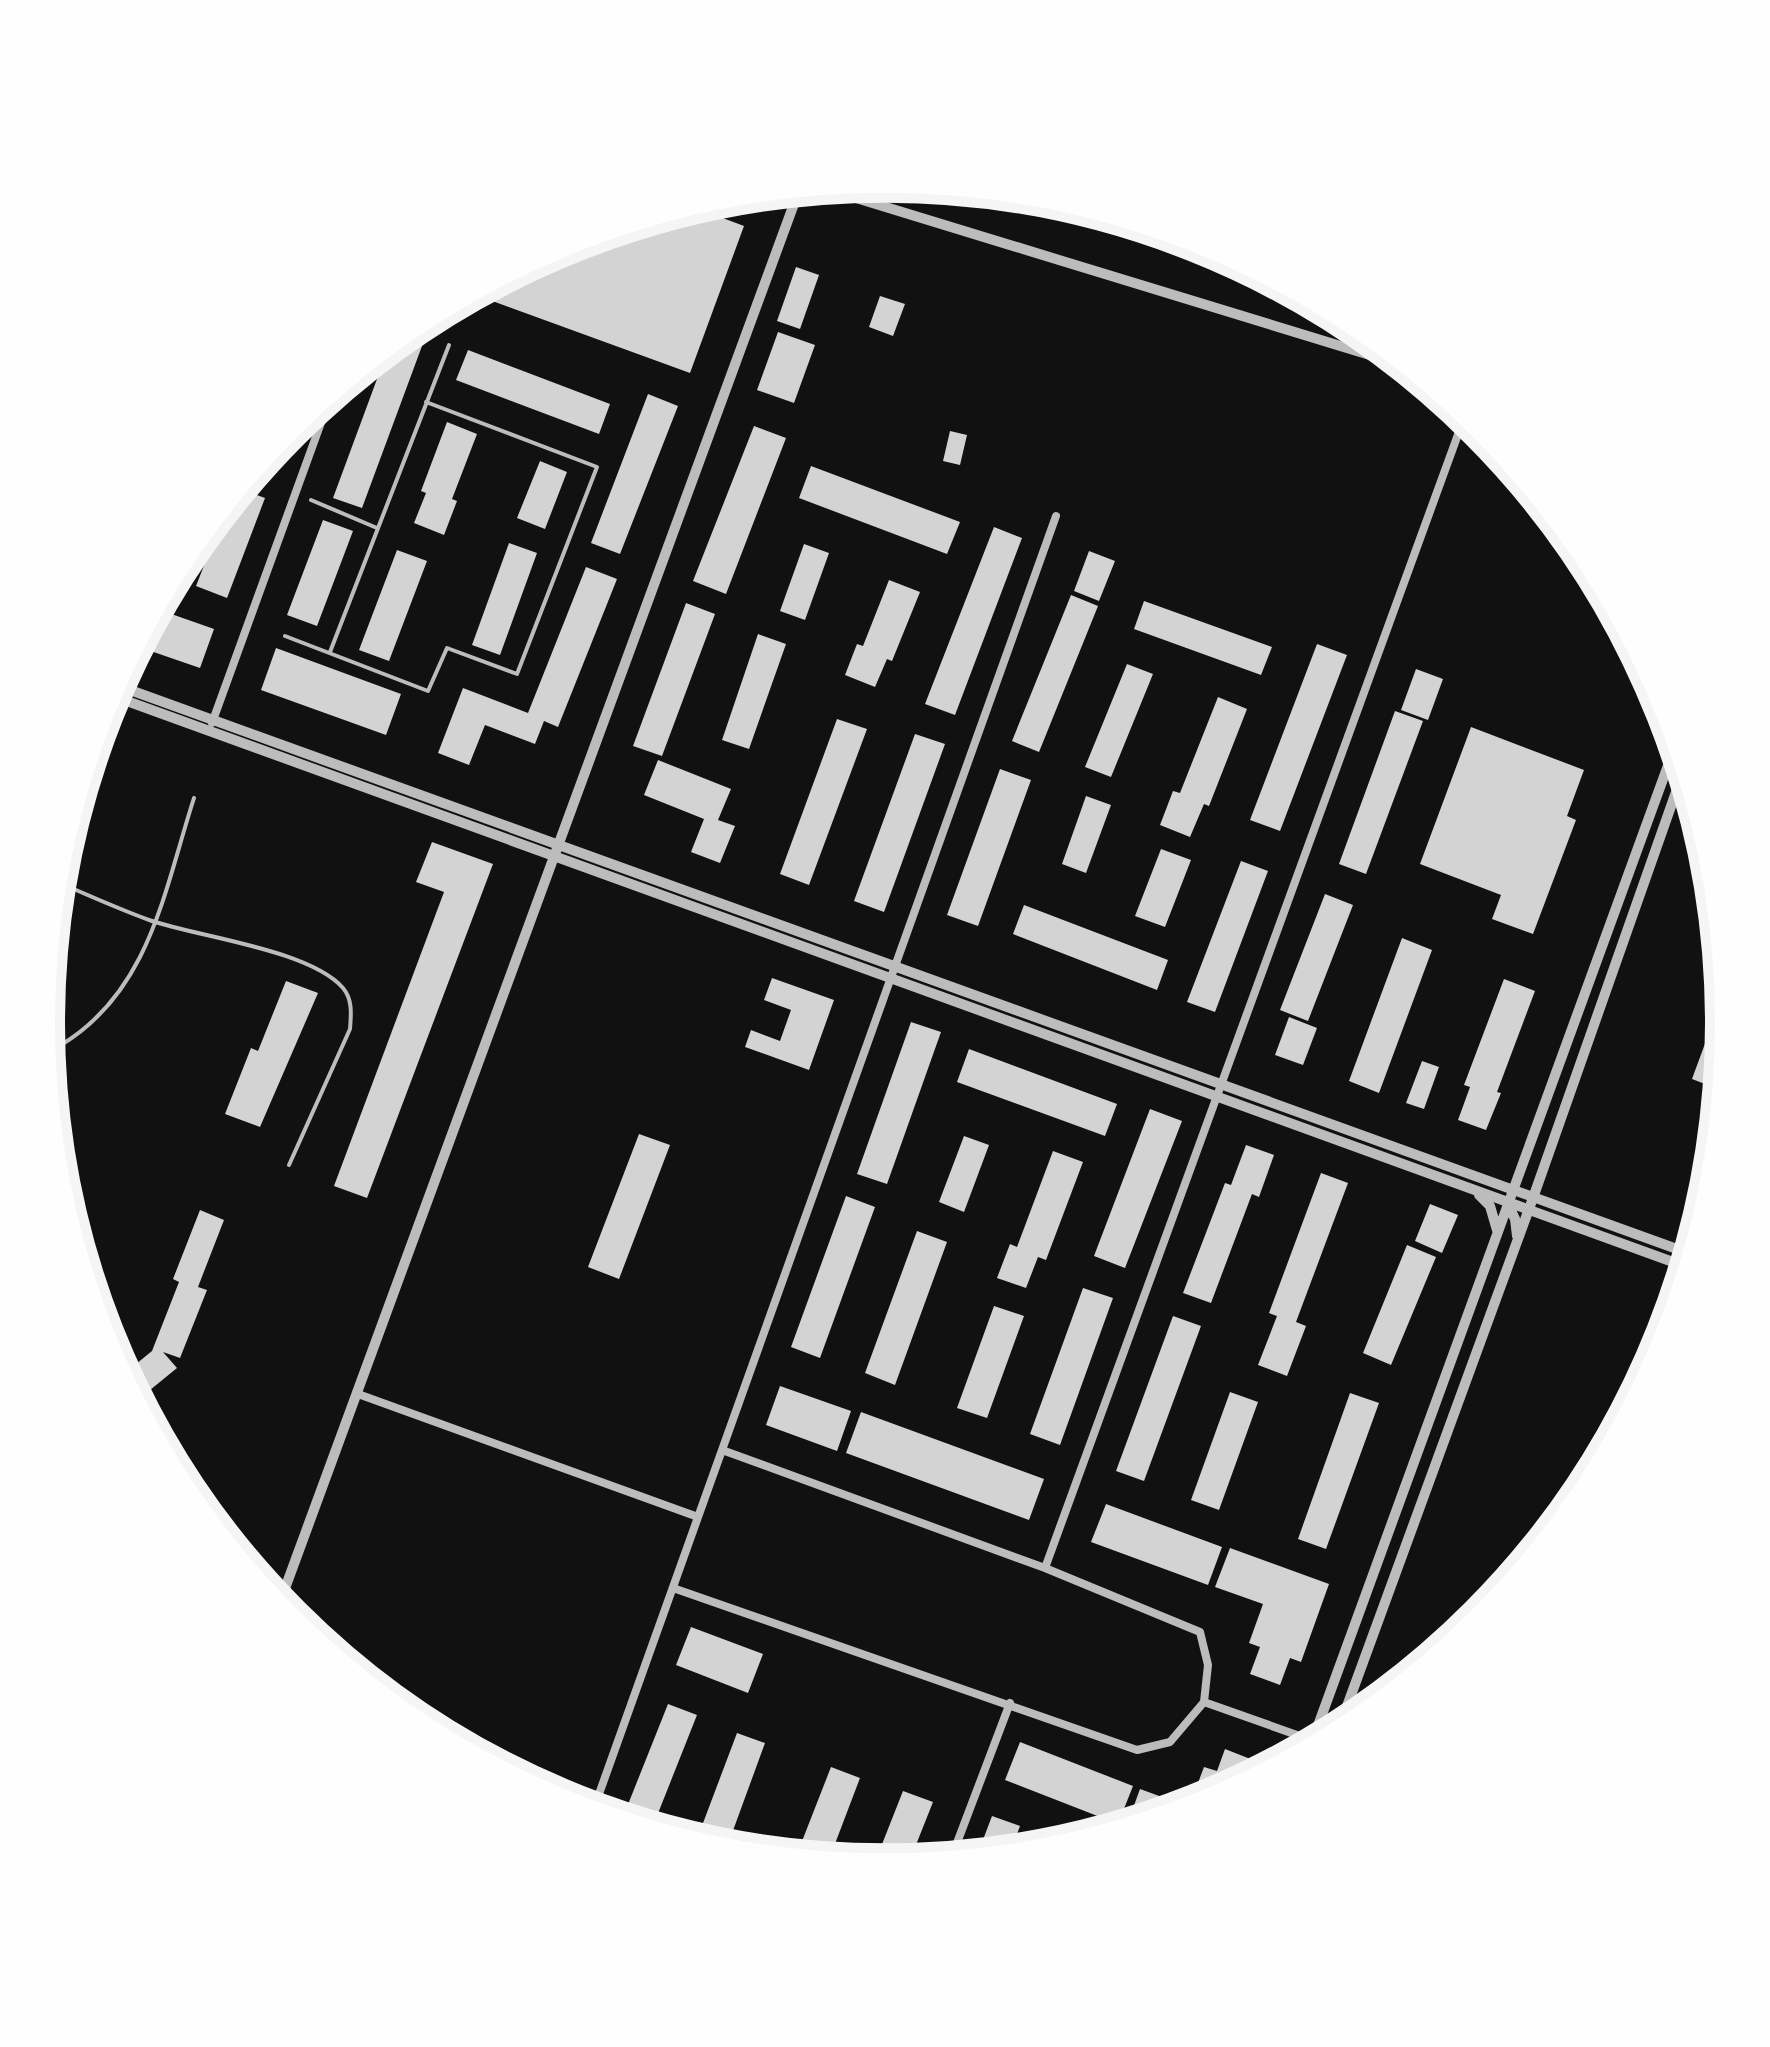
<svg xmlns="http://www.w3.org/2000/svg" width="1770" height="2047" viewBox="0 0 1770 2047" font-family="Georgia,serif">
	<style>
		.water { fill: #333 }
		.building { fill: #d3d3d3 }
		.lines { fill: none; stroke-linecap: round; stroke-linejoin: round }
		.service { stroke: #bcbcbc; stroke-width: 4 }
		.minor { stroke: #bcbcbc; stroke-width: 8 }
		.tertiary { stroke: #bcbcbc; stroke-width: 10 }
		.rim { fill: none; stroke: #f5f5f5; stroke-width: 10 }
	</style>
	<rect width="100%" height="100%" fill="#111"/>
	<path class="water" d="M1021,198c59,6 163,39 216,67z"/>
	<path class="building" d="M696,208l48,18 -54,147 -214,-78 88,-47z
		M796,267l23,8 -19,54 -23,-8z
		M880,296l25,8 -12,32 -24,-9z
		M432,319l-70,189 -29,-10 54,-146z
		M778,332l37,13 -21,58 -37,-13z
		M468,350l142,54 -11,30 -143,-54z
		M648,394l30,12 -58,148 -29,-11z
		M447,422l30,12 -25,65 5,2 -13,34 -30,-12 12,-30 -5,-2z
		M754,426l32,12 -60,156 -33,-13z
		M950,431l17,4 -7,30 -17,-4z
		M284,440l-10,28 -10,-4 12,-14z
		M540,461l27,11 -22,57 -28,-11z
		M811,466l149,56 -13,32 -148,-56z
		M243,490l22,8 -38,100 -31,-12 29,-74z
		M323,520l30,11 -36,95 -30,-11z
		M994,527l28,11 -67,177 -30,-11z
		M509,543l28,10 -37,102 -28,-10z
		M804,544l25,9 -24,67 -25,-9z
		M397,550l30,11 -38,100 -30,-11z
		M1089,551l26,10 -16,40 -25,-10z
		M586,567l31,12 -59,148 -14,-6 -9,23 -50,-19 -16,40 -31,-12 25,-65 65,25z
		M889,580l31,12 -28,69 -5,-2 -12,28 -30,-12 12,-31 6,2z
		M1071,595l27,11 -59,146 -27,-11z
		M1144,601l128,46 -11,28 -127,-46z
		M686,603l29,11 -53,142 -29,-10z
		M160,610l54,19 -14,39 -61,-21z
		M758,634l28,10 -37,105 -27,-9z
		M1317,644l30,11 -67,176 -30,-11z
		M276,648l125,46 -15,41 -125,-45z
		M1127,664l26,10 -42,103 -26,-10z
		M1416,669l27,10 -15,41 -27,-10z
		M1218,697l29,12 -38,97 -5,-2 -14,33 -30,-12 13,-34 7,2z
		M1395,711l28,10 -57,153 -27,-10z
		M837,719l30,10 -58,156 -29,-11z
		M1471,727l113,43 -17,46 9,4 -43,114 -41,-15 9,-24 -81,-31z
		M915,734l30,10 -61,168 -30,-11z
		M658,760l73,29 -13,31 17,6 -15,37 -29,-11 13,-33 -60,-24z
		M1000,769l31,11 -53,146 -31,-11z
		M1086,796l25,9 -25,68 -24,-9z
		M432,842l61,22 -126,334 -33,-12 110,-294 -28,-10z
		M1161,849l30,11 -26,67 -30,-11z
		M1241,861l27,10 -53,141 -28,-10z
		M1325,894l28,11 -45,116 -28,-11z
		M1024,905l144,55 -11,30 -144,-56z
		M1402,938l30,12 -53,143 -30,-12z
		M772,978l62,22 -25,70 -64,-23 6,-17 29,11 11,-31 -27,-10z
		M1504,979l31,12 -38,101 4,1 -15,37 -28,-10 12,-33 -6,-2z
		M286,981l32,12 -58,134 -35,-13 26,-66 7,3z
		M1289,1017l28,11 -14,37 -28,-10z
		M1714,1019l10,5 -6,65 -26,-10z
		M911,1022l30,10 -54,152 -30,-10z
		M969,1049l148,55 -12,32 -148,-54z
		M1422,1061l17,6 -15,42 -18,-6z
		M1150,1109l32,12 -57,147 -31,-12z
		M639,1134l31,11 -51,134 -31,-12z
		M964,1136l25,9 -25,67 -25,-10z
		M1246,1145l28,10 -15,42 -7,-3 -41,109 -28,-10 42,-110 6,2z
		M1053,1151l30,11 -37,98 -8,-3 -12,31 -29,-10 13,-34 7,3z
		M1321,1173l27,10 -52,139 10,4 -19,50 -29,-11 19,-49 -8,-3z
		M846,1196l29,11 -55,151 -29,-11z
		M1430,1204l28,11 -16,38 -27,-12z
		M200,1210l24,10 -26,67 9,3 -27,68 -17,-6 14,16 -38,31 -14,-26 27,-22 27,-69 -6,-3z
		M917,1231l30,11 -52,143 -30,-12z
		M1407,1245l29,12 -45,108 -28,-12z
		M1083,1288l30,10 -53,147 -30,-11z
		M994,1306l30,10 -37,102 -30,-10z
		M1173,1316l28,10 -57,155 -28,-10z
		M780,1386l71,25 -14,40 -71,-26z
		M1230,1392l28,10 -39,108 -28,-10z
		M1350,1393l29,10 -53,146 -28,-10z
		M861,1412l183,67 -15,41 -183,-67z
		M1106,1504l116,43 -14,38 -117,-43z
		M1230,1548l99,36 -28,78 -11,-4 -10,27 -30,-11 10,-27 -11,-4 14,-39 -48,-17z
		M691,1627l72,27 -15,39 -72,-28z
		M668,1704l29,11 -44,111 -30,-9z
		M737,1733l28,10 -38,104 -6,-1 -24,-7z
		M1020,1742l113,44 -15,38 -113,-44z
		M1225,1749l28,11 -6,17 -57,27 14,-37 13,4z
		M831,1767l29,11 -30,79 -33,-3z
		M1140,1789l44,16 -56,17z
		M903,1791l30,11 -23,58 -35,2z
		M992,1816l28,10 -9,24 -33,3z"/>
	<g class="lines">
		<path class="service" d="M311,500l66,28
			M285,636l143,55 19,-43 70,26 80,-207 -171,-65
			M330,652l119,-307
			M60,883c30,13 61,27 92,38 48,16 158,29 191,67 10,12 8,27 7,41l-61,136
			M61,1045c89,-54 103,-154 133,-247"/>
		<path class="minor" d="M212,723l118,-325
			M358,1394l340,123
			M1045,1568l419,-1150
			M673,1588l464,162 33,-8 34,-40 4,-37 -8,-33 -155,-64 -323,-118
			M1204,1702l110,39
			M594,1808l462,-1292
			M952,1856l58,-153"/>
		<path class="tertiary" d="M830,190l566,173
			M119,686l1569,567
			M113,696l1571,570
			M1479,1195l11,11 7,24
			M1507,1202l8,17 2,17
			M280,1602l518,-1409
			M1339,1728l194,-530 149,-423
			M1312,1742l362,-993"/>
	</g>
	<path d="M0 0H1770V2047H0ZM60 1023a825 825 0 1 1 1650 0a825 825 0 1 1-1650 0Z" fill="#fefefe" fill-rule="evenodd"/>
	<path class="rim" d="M60 1023a825 825 0 1 1 1650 0a825 825 0 1 1-1650 0Z"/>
</svg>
